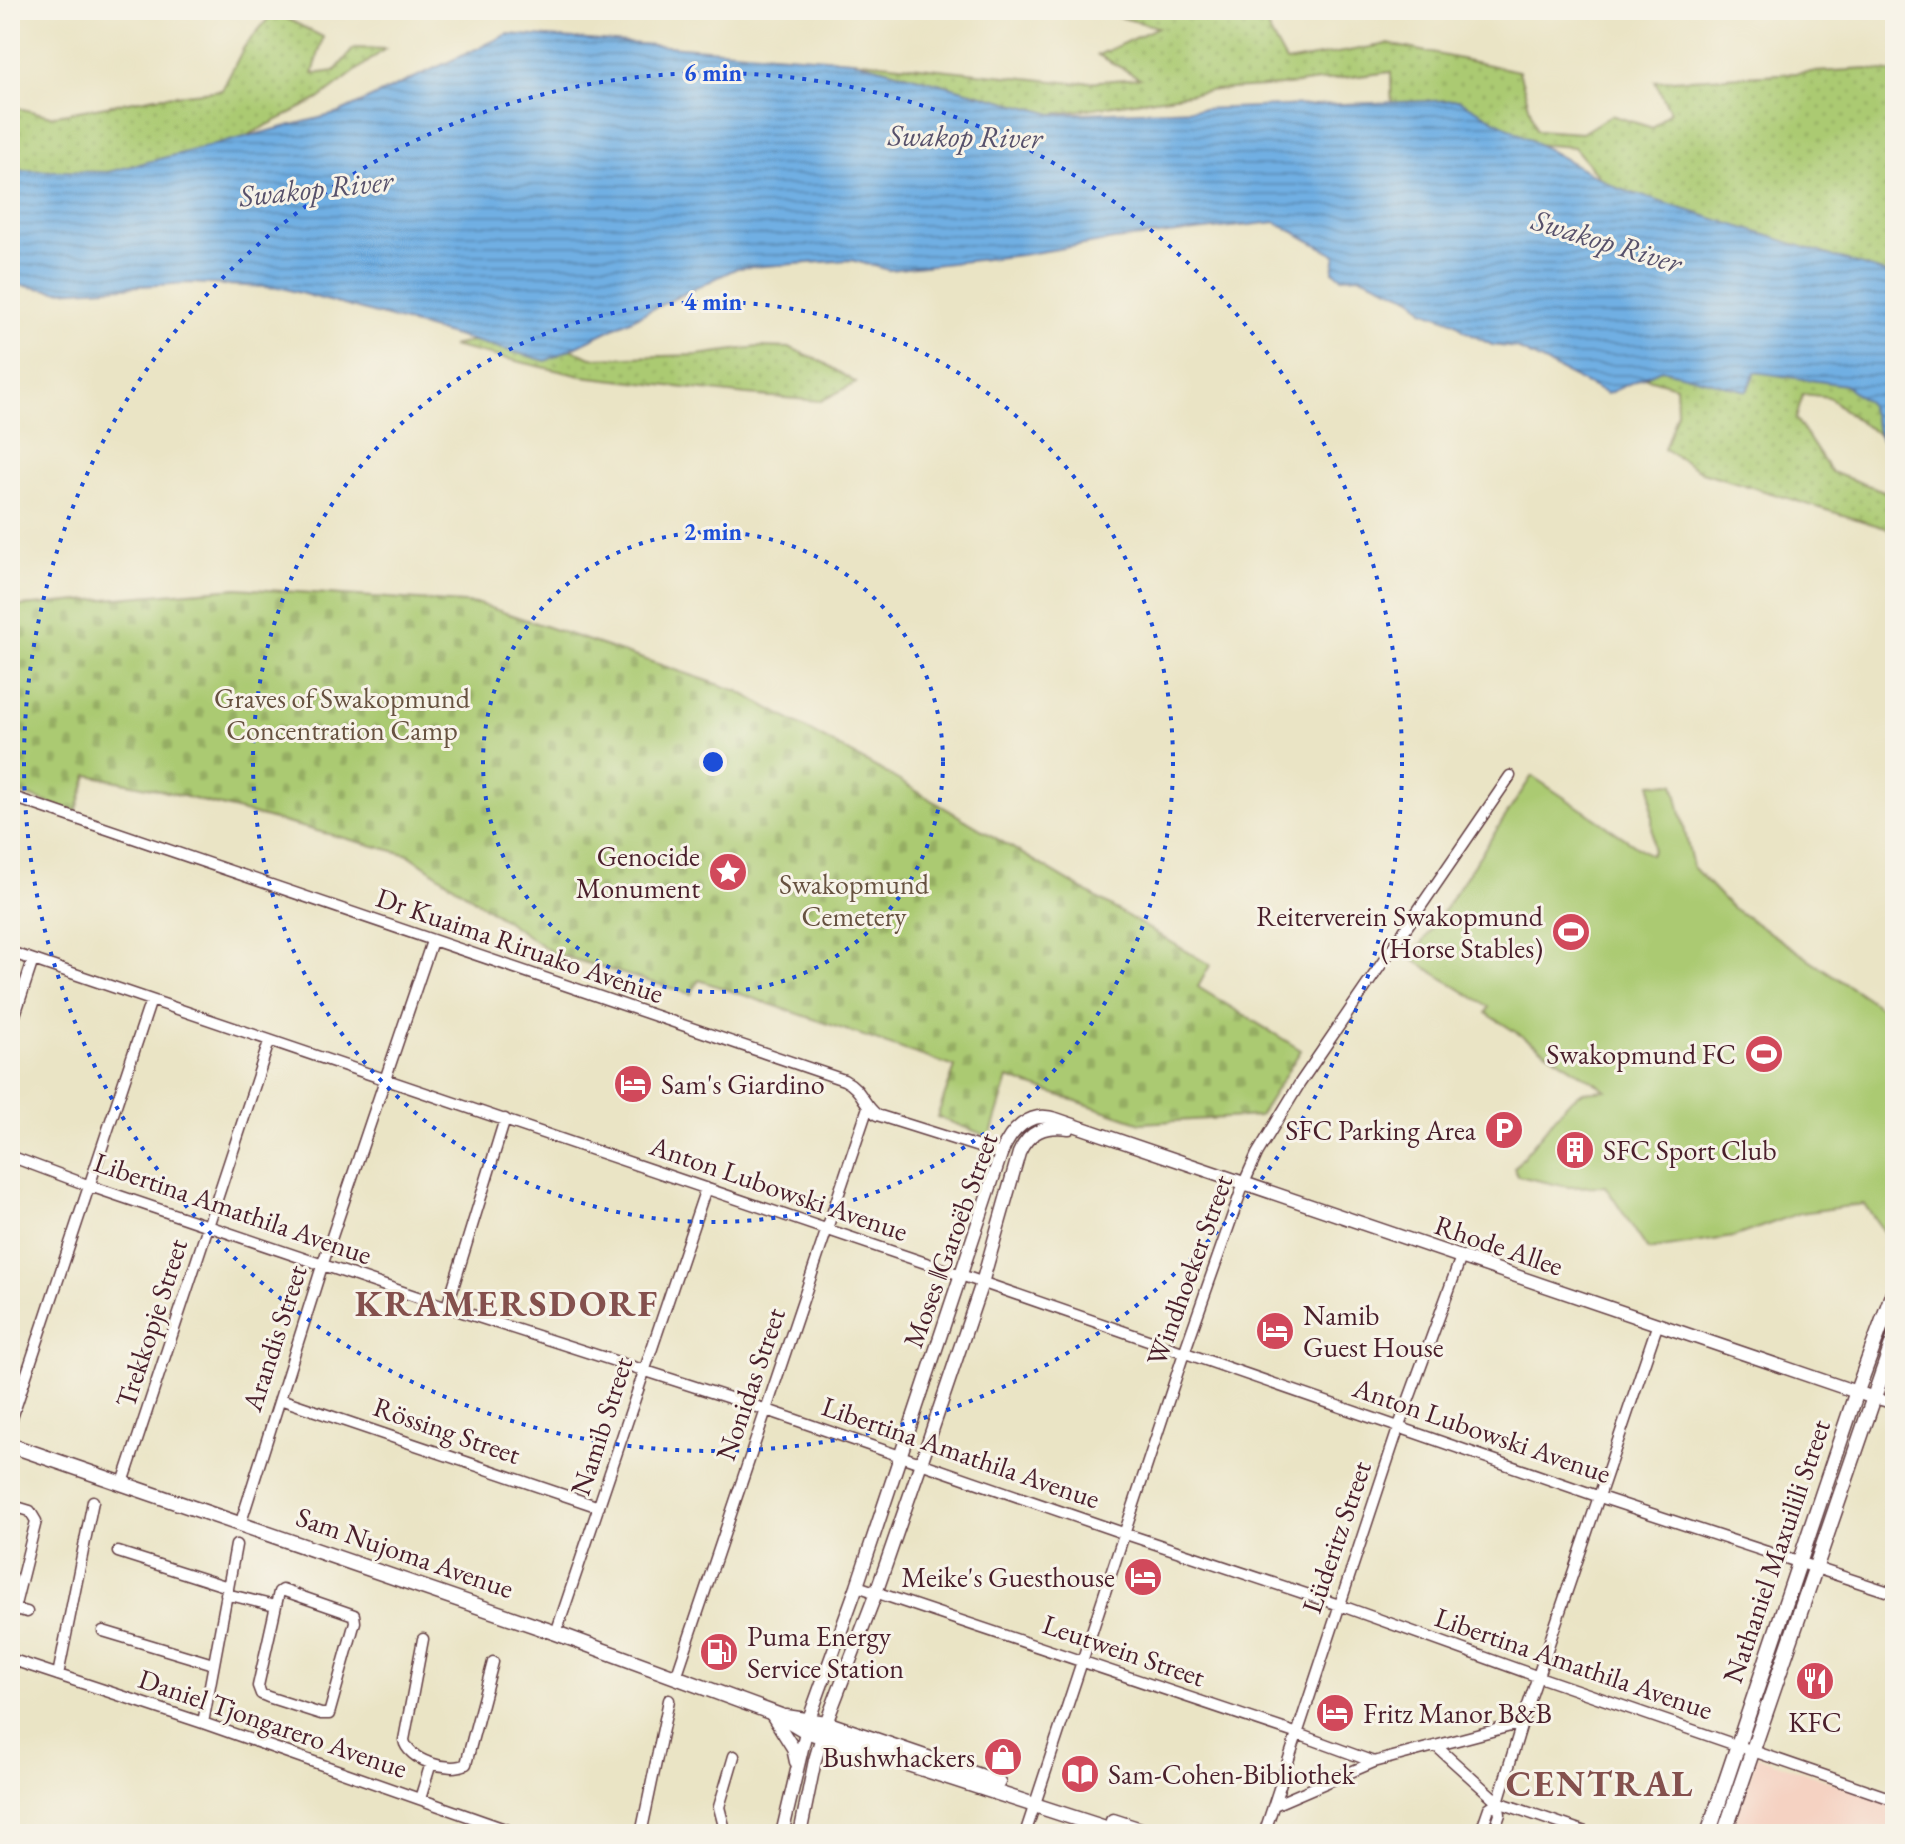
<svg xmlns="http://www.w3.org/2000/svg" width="1905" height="1844" viewBox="0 0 1905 1844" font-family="'EB Garamond',serif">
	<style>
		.built { fill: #f5d2c2 }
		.grass { fill: url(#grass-dots); stroke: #7a744e; stroke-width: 2 }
		.cemetery { fill: url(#cemetery-stones); stroke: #7a744e; stroke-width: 2 }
		.park { fill: #abca72; stroke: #7a744e; stroke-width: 2 }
		.water { fill: url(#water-rules); stroke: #5c6787; stroke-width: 2 }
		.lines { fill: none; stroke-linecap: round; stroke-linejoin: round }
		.minor-casing { stroke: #623d42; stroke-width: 13 }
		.major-casing { stroke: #623d42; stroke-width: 15 }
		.highway-casing { stroke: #623d42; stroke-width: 17 }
		.minor { stroke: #fff; stroke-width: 10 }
		.major { stroke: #fff; stroke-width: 12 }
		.highway { stroke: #fff; stroke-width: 14 }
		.ring { fill: none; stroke: #1d4ed8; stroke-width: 4; stroke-dasharray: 4 8 }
		.labels { text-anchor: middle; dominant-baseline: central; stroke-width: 6; stroke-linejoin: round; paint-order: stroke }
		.park-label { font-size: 28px; fill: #675240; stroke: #f7f3e8 }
		.poi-label { font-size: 28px; fill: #4a1f2b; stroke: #f7f3e8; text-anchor: end }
		.street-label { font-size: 28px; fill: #4a1f2b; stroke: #f7f3e8 }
		.water-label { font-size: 30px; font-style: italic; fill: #57516b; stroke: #f7f3e8 }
		.district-label { font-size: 36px; font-weight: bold; letter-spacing: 2px; fill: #84504d; stroke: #f7f3e8 }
		.centre { fill: #1d4ed8; stroke: #f7f3e8; stroke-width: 4 }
		.ring-label { font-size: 24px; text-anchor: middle; font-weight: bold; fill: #1d4ed8; stroke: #f7f3e8; stroke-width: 6; stroke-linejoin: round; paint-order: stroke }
	</style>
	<defs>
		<pattern id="grass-dots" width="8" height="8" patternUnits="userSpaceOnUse" patternTransform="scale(2)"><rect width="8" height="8" fill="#abca72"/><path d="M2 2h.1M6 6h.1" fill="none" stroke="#95ad63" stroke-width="1.8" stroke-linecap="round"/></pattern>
		<pattern id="cemetery-stones" width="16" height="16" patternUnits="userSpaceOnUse" patternTransform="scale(2)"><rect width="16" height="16" fill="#abca72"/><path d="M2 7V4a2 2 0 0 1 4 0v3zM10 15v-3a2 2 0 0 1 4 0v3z" fill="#95ad63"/></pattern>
		<pattern id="water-rules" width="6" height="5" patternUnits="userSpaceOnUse" patternTransform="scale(2)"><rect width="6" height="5" fill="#6fafe3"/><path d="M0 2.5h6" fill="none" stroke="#5d8eb8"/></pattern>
	</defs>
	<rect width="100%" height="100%" fill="#f7f3e8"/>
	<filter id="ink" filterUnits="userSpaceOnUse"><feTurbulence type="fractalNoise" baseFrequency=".0125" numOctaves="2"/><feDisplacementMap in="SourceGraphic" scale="16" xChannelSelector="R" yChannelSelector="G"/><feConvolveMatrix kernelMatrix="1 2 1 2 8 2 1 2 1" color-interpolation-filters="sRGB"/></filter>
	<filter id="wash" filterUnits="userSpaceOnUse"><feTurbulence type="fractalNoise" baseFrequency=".006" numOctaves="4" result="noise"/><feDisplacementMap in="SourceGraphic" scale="32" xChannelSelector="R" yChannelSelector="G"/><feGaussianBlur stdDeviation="1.8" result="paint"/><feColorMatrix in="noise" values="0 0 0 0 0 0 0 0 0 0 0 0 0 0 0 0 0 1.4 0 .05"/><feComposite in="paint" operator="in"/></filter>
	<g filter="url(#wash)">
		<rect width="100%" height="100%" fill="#eae4c5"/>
		<path class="built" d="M1757,1756l138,48v30h-165z"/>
		<path class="grass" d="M1104,10h154l28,52 102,-18 131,27 17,59 46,3 29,-18 42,13 17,-17 -15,-30 213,-12 27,4v211l-278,-86 -43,-51 -182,-13 -1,-62 -111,14 -64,4 -163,24 -201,-54 221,23 67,-5 -42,-23 60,-28 -47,-12z
			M274,12l49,25 -10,37 22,-3 19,-23 31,1 -66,50 -116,59 -166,26 -27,-6v-72l41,10 105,-19 66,-7 22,-43z
			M540,335l51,23 106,-3 61,-8 33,1 33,15 32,20 -35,18 -74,-6 -166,-19 -130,-30 49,-10z
			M1597,364l137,10 87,-5 74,16v60l-39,-25 -27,-23 -26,-3 -7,25 35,53 64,23v36l-193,-59 -38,-23 13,-37 -1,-26z"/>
		<path class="cemetery" d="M237,588l242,16 259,87 143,79 329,195 -12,22 103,63 -42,66 -118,7 -133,-45 -18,59 -53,-20 18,-50 -256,-87 -8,14 -138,-41 -144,-98 -257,-67 -64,-13 -12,37 -66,-22v-183z"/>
		<path class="park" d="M1532,776l118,79 3,-5 -2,-66 23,-1 19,84 37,39 165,111v230l-31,-43 -64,9 -67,24 -85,13 -43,-64 -37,1 -50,-11 -4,-8 53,-65 16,-11 23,-2 -120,-77 3,-6 -77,-48z"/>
		<path class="water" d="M508,34l344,26 201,54 406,-14 158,88 278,88v176l-14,-12 -13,-37 -23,-18 -90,-13 -8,19 -86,-22 -54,25 -91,-46 -24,-3 -28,-14 -9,-9 -32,-12 -10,-12 -52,-22 -19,1 -9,-6 3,-16 -60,-33 -162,18 -93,15 -132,15 -38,-10 -114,8 -191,93 -264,-73 -92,-5 -133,8 -47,-7v-114l98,2 231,-59z"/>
	</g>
	<g filter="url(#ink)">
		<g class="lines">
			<defs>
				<path id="minor" d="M10,796l834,284c18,9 18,23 33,35l124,39
					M10,952l945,321 645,224 295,97
					M10,1030l23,-70
					M10,1156l80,30 357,121 320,103 356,123 216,72 200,72 356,123
					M447,1307l58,-188
					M1874,1398l21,6
					M280,1399l319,108
					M10,1424l141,-424
					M123,1483l146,-441
					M10,1505l20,6 6,10 -22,88
					M241,1522l82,-259 109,-322
					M118,1552l110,35
					M857,1586l438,147 79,29
					M282,1590l72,25 1,7 -26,92h-8l-53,-17 -7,-3 -3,-8 21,-94z
					M226,1594l49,12
					M10,1608l17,4
					M103,1631l110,33
					M556,1633l150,-445
					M423,1639l-19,101c3,20 45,33 62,24l27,-102
					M10,1659l193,64 316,111
					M58,1675l35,-174
					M676,1677l192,-570
					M203,1723l33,-178
					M1436,1746l62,56 93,32
					M420,1799l11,-36
					M1274,1805l100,-43 148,-39
					M641,1834l28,-134
					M726,1834l-7,-27 15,-51
					M1025,1834l159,-481 60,-170 13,-29 43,-71 210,-307
					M1264,1834l135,-408 62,-169
					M1480,1834l9,-26 9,-6
					M1493,1834l7,-20 -2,-12 24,-79 135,-397"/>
				<path id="major" d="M771,1713l22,35 3,14
					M782,1834l27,-115 48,-133 144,-432c9,-23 28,-44 55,-35l818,279
					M800,1834l15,-74 11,-37 50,-130 45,-130 61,-180 37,-130c10,-22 26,-28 50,-25"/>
				<path id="highway" d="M10,1445l546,188 225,83 25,15 318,103
					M786,1717l40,6 172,59
					M1113,1821l40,13
					M1708,1834l149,-443 38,-104
					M1724,1834l171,-498"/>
			</defs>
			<use href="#minor" class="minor-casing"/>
			<use href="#major" class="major-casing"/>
			<use href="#highway" class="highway-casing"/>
			<use href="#minor" class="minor"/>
			<use href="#major" class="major"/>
			<use href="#highway" class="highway"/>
		</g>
	</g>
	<g class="ring">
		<circle cx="713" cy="762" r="230"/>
		<circle cx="713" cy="762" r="460"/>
		<circle cx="713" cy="762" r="689"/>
	</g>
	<defs>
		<symbol id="sight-disc" viewBox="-11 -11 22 22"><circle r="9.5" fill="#d1495b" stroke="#f7f3e8"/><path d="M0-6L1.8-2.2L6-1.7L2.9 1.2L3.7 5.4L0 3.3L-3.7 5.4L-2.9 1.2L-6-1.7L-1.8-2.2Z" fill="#fff"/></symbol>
		<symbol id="stadium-disc" viewBox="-11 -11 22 22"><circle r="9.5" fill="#d1495b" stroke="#f7f3e8"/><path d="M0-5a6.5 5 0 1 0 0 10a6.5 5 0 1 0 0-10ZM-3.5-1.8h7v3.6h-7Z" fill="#fff"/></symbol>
		<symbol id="hotel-disc" viewBox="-11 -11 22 22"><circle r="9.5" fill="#d1495b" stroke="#f7f3e8"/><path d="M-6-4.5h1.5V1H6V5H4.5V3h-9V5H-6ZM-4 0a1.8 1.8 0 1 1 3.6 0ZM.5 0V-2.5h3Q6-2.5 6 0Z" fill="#fff"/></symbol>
		<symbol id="parking-disc" viewBox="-11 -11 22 22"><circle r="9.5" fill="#d1495b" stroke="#f7f3e8"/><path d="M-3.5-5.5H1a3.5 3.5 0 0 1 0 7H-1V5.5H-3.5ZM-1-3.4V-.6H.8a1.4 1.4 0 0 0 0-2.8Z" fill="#fff"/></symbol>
		<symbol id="building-disc" viewBox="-11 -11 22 22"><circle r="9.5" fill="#d1495b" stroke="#f7f3e8"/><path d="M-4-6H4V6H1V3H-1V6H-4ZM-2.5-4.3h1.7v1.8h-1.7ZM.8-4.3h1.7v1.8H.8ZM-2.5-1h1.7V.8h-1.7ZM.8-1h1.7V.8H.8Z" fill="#fff"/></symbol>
		<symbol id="fuel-disc" viewBox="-11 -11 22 22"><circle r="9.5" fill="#d1495b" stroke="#f7f3e8"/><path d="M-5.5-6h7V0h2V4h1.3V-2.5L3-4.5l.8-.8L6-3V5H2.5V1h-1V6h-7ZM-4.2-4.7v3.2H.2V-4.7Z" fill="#fff"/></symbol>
		<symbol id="restaurant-disc" viewBox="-11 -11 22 22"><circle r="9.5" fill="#d1495b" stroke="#f7f3e8"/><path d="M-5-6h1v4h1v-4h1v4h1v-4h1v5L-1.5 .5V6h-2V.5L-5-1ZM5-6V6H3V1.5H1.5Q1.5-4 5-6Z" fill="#fff"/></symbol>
		<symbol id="shop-disc" viewBox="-11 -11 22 22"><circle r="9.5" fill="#d1495b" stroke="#f7f3e8"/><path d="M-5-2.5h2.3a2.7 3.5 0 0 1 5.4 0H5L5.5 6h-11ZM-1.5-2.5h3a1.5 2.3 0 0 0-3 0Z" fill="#fff"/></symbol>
		<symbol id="library-disc" viewBox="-11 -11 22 22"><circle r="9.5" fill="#d1495b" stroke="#f7f3e8"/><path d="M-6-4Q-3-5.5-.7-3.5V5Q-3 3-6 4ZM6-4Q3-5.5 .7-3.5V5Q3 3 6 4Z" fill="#fff"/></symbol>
	</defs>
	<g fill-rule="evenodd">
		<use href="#sight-disc" x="706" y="850" width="44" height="44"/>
		<use href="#stadium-disc" x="1549" y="910" width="44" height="44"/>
		<use href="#stadium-disc" x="1742" y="1032" width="44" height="44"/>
		<use href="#hotel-disc" x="611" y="1062" width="44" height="44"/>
		<use href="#parking-disc" x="1482" y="1108" width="44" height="44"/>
		<use href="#building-disc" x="1553" y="1128" width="44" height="44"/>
		<use href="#hotel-disc" x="1253" y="1309" width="44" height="44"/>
		<use href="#hotel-disc" x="1121" y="1555" width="44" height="44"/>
		<use href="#fuel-disc" x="697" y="1630" width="44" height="44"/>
		<use href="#restaurant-disc" x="1793" y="1659" width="44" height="44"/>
		<use href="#hotel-disc" x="1313" y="1691" width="44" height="44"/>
		<use href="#shop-disc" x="981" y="1735" width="44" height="44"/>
		<use href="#library-disc" x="1058" y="1752" width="44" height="44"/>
	</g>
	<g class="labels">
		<g class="park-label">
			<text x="342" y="698">Graves of Swakopmund<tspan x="342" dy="32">Concentration Camp</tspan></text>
			<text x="854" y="884">Swakopmund<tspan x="854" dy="32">Cemetery</tspan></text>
		</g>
		<g class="poi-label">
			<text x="700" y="856">Genocide<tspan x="700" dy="32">Monument</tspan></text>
			<text x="1543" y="916">Reiterverein Swakopmund<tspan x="1543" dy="32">(Horse Stables)</tspan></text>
			<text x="1736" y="1054">Swakopmund FC</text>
			<text x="661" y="1084" text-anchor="start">Sam's Giardino</text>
			<text x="1476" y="1130">SFC Parking Area</text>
			<text x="1603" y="1150" text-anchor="start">SFC Sport Club</text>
			<text x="1303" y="1315" text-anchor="start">Namib<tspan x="1303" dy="32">Guest House</tspan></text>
			<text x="1115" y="1577">Meike's Guesthouse</text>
			<text x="747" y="1636" text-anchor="start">Puma Energy<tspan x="747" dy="32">Service Station</tspan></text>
			<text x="1363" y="1713" text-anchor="start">Fritz Manor B&amp;B</text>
			<text x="1815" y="1722" text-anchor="middle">KFC</text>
			<text x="975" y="1757">Bushwhackers</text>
			<text x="1108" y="1774" text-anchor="start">Sam-Cohen-Bibliothek</text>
		</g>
		<g class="street-label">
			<text transform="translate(520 945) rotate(19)">Dr Kuaima Riruako Avenue</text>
			<text transform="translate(779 1188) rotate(19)">Anton Lubowski Avenue</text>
			<text transform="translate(233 1208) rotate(19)">Libertina Amathila Avenue</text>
			<text transform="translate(950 1240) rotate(-70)">Moses ǁGaroëb Street</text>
			<text transform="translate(1499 1245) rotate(19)">Rhode Allee</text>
			<text transform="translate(1189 1270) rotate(-70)">Windhoeker Street</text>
			<text transform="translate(151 1323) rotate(-72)">Trekkopje Street</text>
			<text transform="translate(274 1338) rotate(-72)">Arandis Street</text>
			<text transform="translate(750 1384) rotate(-71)">Nonidas Street</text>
			<text transform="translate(601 1426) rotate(-72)">Namib Street</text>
			<text transform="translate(447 1430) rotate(19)">Rössing Street</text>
			<text transform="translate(1482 1430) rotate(19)">Anton Lubowski Avenue</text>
			<text transform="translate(961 1452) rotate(19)">Libertina Amathila Avenue</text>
			<text transform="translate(1336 1537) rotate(-71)">Lüderitz Street</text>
			<text transform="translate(1776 1551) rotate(-71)">Nathaniel Maxuilili Street</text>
			<text transform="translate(405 1552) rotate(19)">Sam Nujoma Avenue</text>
			<text transform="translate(1124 1650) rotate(19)">Leutwein Street</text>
			<text transform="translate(1574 1663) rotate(19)">Libertina Amathila Avenue</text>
			<text transform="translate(273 1723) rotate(19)">Daniel Tjongarero Avenue</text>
		</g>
		<g class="water-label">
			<text transform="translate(965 136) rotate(1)">Swakop River</text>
			<text transform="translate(316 188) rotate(-6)">Swakop River</text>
			<text transform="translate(1607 241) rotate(17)">Swakop River</text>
		</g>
		<g class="district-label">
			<text x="507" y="1303">KRAMERSDORF</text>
			<text x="1600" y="1783">CENTRAL</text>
		</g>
	</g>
	<circle cx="713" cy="762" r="12" class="centre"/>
	<g class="ring-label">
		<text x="713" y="81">6 min</text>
		<text x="713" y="310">4 min</text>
		<text x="713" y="540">2 min</text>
	</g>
	<rect width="1905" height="1844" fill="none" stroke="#f7f3e8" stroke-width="40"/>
</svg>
